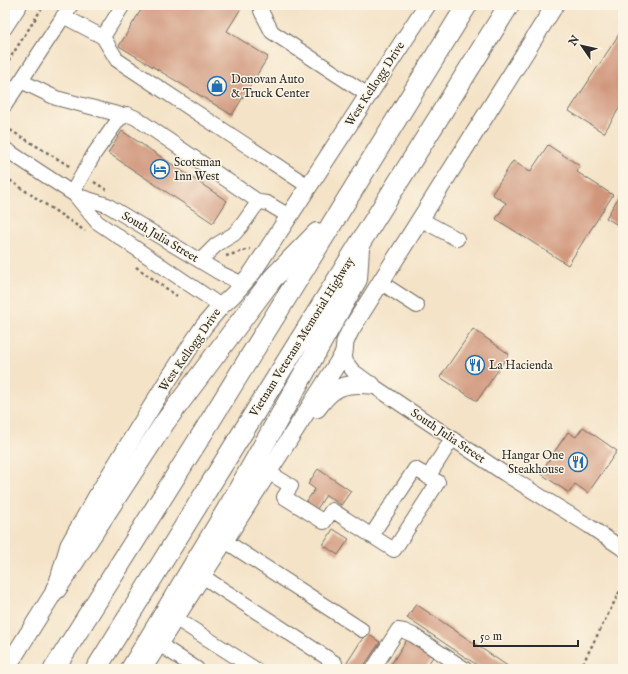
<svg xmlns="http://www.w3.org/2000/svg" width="628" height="674" viewBox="0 0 628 674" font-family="'IM FELL English',serif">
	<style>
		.building { fill: #d0967b }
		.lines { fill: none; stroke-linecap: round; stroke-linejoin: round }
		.minor-casing { stroke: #716b62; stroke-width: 16 }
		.major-casing { stroke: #716b62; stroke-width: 19 }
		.highway-casing { stroke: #716b62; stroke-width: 22 }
		.path { stroke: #716b62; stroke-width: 2.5; stroke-dasharray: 3 3; stroke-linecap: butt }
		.minor { stroke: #fff; stroke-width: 14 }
		.major { stroke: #fff; stroke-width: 17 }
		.highway { stroke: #fff; stroke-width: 20 }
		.labels { text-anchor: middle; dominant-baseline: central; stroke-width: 3; stroke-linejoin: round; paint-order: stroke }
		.poi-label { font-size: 12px; fill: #2b2b2b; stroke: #fcf5e5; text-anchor: start }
		.street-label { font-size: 12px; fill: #2b2b2b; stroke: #fcf5e5 }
	</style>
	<rect width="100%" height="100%" fill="#fcf5e5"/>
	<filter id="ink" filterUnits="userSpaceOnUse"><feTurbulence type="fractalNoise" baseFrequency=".025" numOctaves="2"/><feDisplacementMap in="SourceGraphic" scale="8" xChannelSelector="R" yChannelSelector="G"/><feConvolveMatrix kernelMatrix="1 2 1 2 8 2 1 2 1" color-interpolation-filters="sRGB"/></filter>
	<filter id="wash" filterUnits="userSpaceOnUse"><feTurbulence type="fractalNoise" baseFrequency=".012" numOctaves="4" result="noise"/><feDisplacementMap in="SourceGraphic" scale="16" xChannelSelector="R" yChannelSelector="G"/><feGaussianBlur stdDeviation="0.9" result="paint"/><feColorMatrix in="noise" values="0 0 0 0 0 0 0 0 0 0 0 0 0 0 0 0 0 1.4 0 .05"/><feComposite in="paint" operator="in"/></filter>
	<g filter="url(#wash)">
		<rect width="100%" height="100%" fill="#f4e3c7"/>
		<g id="blocks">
			<path class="building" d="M144,5h99l-16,26 41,26 -36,58 -113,-69z
				M623,28v74l-19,31 -35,-22z
				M122,131l105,70 -14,22 -105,-70z
				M548,145l32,21 -3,6 36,23 -45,70 -72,-46 10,-16 -14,-9 21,-33 17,11z
				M623,190v38l-17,-10z
				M473,329l36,25 -32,47 -37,-24z
				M583,427l34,24 -29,42 -13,-9 -6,9 -29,-20 28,-41 8,5z
				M318,469l33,22 -10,14 -15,-10 -11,17 -11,-7 11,-16 -7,-5z
				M333,529l16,10 -11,16 -15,-10z
				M416,604l96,65h-29l-76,-51z
				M366,633l14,9 -18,27h-19z
				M408,638l26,17 -9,14h-37z"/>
		</g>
	</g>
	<g filter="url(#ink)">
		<use href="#blocks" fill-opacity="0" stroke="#716b62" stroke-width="1"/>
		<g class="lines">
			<defs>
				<path id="minor" d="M123,5l-20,32 14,23 191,126
					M263,5l-2,6 11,21 96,63
					M63,16l40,21
					M5,28l15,-23
					M21,81l35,17 69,18 2,-2 9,4 123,84
					M5,105l66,-100
					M5,149l70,46 32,10 113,68 23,11
					M72,193l22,-39 25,-35 6,-3
					M75,195l22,27 124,84
					M420,219l37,20
					M200,261l16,-16 18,-11 8,-9 12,-17 5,-6 8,1 22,13
					M380,282l37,24
					M344,353l2,9 7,9 19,14 133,89 84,52 34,23
					M268,472l23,14 -7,11 40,25 8,-12c20,13 41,27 62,40l44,-68 -23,-13 -44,67
					M428,477l24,-38
					M225,541l137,89
					M202,576l133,87
					M175,618l80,51
					M159,644l38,25
					M373,669l25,-39 6,1 9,4 52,34"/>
				<path id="major" d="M317,409c4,-5 8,-11 13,-15 11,-11 27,-10 42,-9
					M6,669l50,-80 13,-44 28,-49 71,-116 36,-54 17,-20 12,-11 19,-22 175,-268
					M143,669l201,-316 1,-11 5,-11 205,-326"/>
				<path id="highway" d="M56,589l109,-167 108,-144 44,-45
					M54,669l150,-238 263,-426
					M96,669l264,-426 149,-238
					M131,669l100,-166 126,-224 2,-31"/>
			</defs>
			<use href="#minor" class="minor-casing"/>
			<use href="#major" class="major-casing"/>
			<use href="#highway" class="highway-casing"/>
			<path class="path" d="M5,66l39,-61
				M5,127l66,40
				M5,177l80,54
				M94,182l13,8
				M226,256l24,-7
				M136,267l41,29
				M580,669l43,-84"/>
			<use href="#minor" class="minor"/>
			<use href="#major" class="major"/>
			<use href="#highway" class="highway"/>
		</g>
	</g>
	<defs>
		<symbol id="shop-ring" viewBox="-11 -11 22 22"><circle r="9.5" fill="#fcf5e5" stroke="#1f6fb2" stroke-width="1.5"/><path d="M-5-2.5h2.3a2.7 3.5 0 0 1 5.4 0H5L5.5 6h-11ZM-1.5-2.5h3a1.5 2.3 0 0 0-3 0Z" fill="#1f6fb2"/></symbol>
		<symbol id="hotel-ring" viewBox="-11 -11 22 22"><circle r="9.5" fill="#fcf5e5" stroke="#1f6fb2" stroke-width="1.5"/><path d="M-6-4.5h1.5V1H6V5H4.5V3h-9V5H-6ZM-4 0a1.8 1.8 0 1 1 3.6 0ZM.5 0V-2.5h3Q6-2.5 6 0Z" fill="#1f6fb2"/></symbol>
		<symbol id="restaurant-ring" viewBox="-11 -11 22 22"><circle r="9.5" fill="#fcf5e5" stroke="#1f6fb2" stroke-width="1.5"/><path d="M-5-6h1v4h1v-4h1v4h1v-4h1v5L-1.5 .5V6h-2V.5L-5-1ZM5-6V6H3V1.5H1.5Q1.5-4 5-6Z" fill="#1f6fb2"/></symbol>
	</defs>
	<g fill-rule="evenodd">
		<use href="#shop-ring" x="206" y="75" width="22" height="22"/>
		<use href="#hotel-ring" x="149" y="158" width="22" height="22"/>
		<use href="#restaurant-ring" x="464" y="354" width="22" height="22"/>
		<use href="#restaurant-ring" x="567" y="451" width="22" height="22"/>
	</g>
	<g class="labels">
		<g class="poi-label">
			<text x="231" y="79">Donovan Auto<tspan x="231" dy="14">&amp; Truck Center</tspan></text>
			<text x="174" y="162">Scotsman<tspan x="174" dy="14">Inn West</tspan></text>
			<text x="489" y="365">La Hacienda</text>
			<text x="564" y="455" text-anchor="end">Hangar One<tspan x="564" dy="14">Steakhouse</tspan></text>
		</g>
		<g class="street-label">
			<text transform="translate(375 84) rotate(-57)">West Kellogg Drive</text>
			<text transform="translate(160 237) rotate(31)">South Julia Street</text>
			<text transform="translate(302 337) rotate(-58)">Vietnam Veterans Memorial Highway</text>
			<text transform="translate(190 350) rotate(-55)">West Kellogg Drive</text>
			<text transform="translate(448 436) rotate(34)">South Julia Street</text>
		</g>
	</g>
	<rect width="628" height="674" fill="none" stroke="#fcf5e5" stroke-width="20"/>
	<g transform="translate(582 46) rotate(304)" stroke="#fcf5e5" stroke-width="3" paint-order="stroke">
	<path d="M0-3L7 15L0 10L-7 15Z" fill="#2b2b2b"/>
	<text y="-6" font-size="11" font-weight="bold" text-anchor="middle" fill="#2b2b2b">N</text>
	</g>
	<path d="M474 640v6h104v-6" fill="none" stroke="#2b2b2b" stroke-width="2"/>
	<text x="480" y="640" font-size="12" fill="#2b2b2b" stroke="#fcf5e5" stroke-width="3" paint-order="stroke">50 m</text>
</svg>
